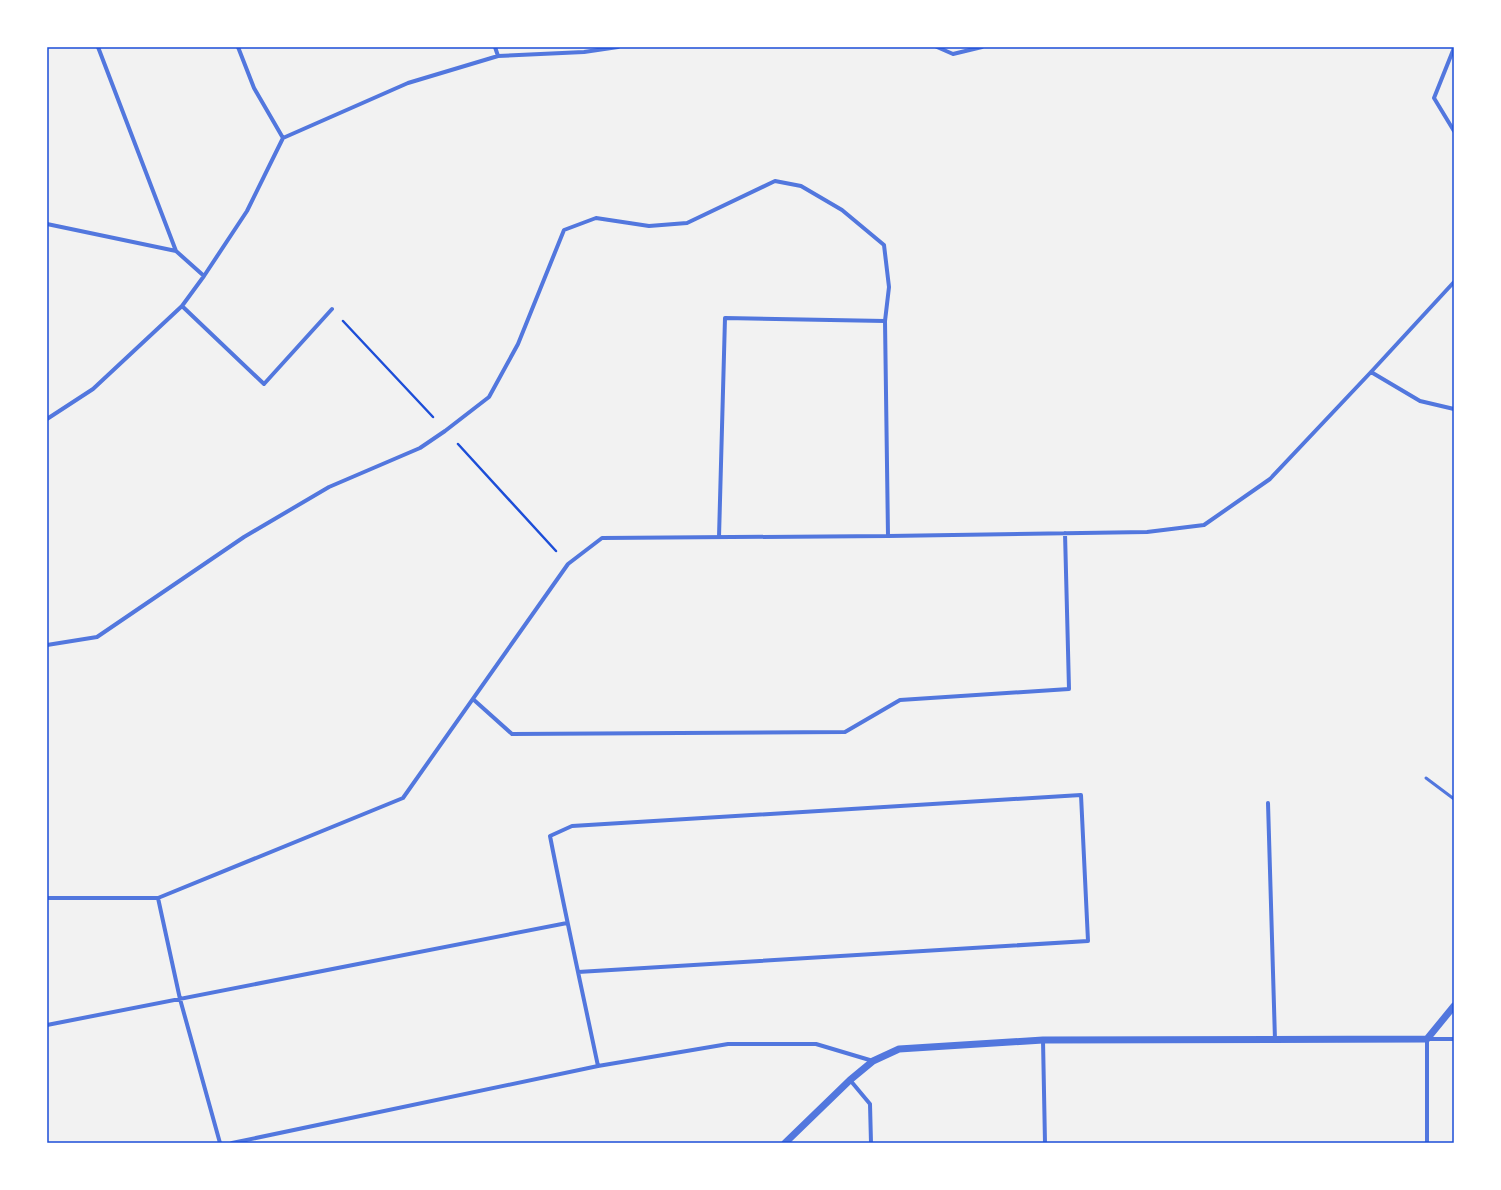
<svg xmlns="http://www.w3.org/2000/svg" width="1501" height="1190" viewBox="0 0 1501 1190" font-family="'Crimson Pro',serif">
	<style>
		.lines { fill: none; stroke-linecap: round; stroke-linejoin: round }
		.path { stroke: #1d4ed8; stroke-width: 2.5 }
		.service { stroke: #5277de; stroke-width: 3 }
		.minor { stroke: #5277de; stroke-width: 4 }
		.tertiary { stroke: #5277de; stroke-width: 7 }
		.neatline { fill: none; stroke: #1d4ed8; stroke-width: 1.5 }
	</style>
	<rect width="100%" height="100%" fill="#f2f2f2"/>
	<g class="lines">
		<path class="path" d="M343,321l90,96
			M458,444l98,107"/>
		<path class="service" d="M1426,778l28,21"/>
		<path class="minor" d="M98,47l78,204 28,25
			M238,47l16,41 29,50
			M495,47l3,9
			M937,47l16,7 29,-7
			M1454,48l-20,50 20,33
			M47,224l129,27
			M182,306l82,78 68,-75
			M1371,372l49,29 34,8
			M47,419l46,-30 89,-83 22,-30 43,-65 36,-73 125,-55 90,-27 86,-4 34,-5
			M719,537l6,-219 160,3
			M47,645l50,-8 147,-100 85,-50 91,-39 25,-17 44,-34 29,-53 46,-114 32,-12 53,8 38,-3 88,-42 26,5 41,24 42,35 5,42 -4,34 3,215
			M474,700l38,34 333,-2 55,-32 169,-11 -4,-156
			M1268,803l7,237
			M47,898h111l245,-100 165,-234 34,-26 286,-2 259,-4 57,-7 66,-46 101,-107 83,-90
			M158,898l22,101 40,144
			M578,972l510,-31 -7,-146 -509,31 -22,10c15,77 32,154 48,230
			M47,1025l520,-102
			M1043,1040l2,103
			M850,1080l20,24 1,39
			M232,1143l366,-77 130,-22h88l57,17
			M1427,1143v-104h27"/>
		<path class="tertiary" d="M785,1143l65,-63 23,-19 26,-12 144,-9 384,-1 27,-33"/>
	</g>
	<rect width="1501" height="1190" fill="none" stroke="#ffffff" stroke-width="96"/>
	<rect x="48" y="48" width="1405" height="1094" class="neatline"/>
</svg>
